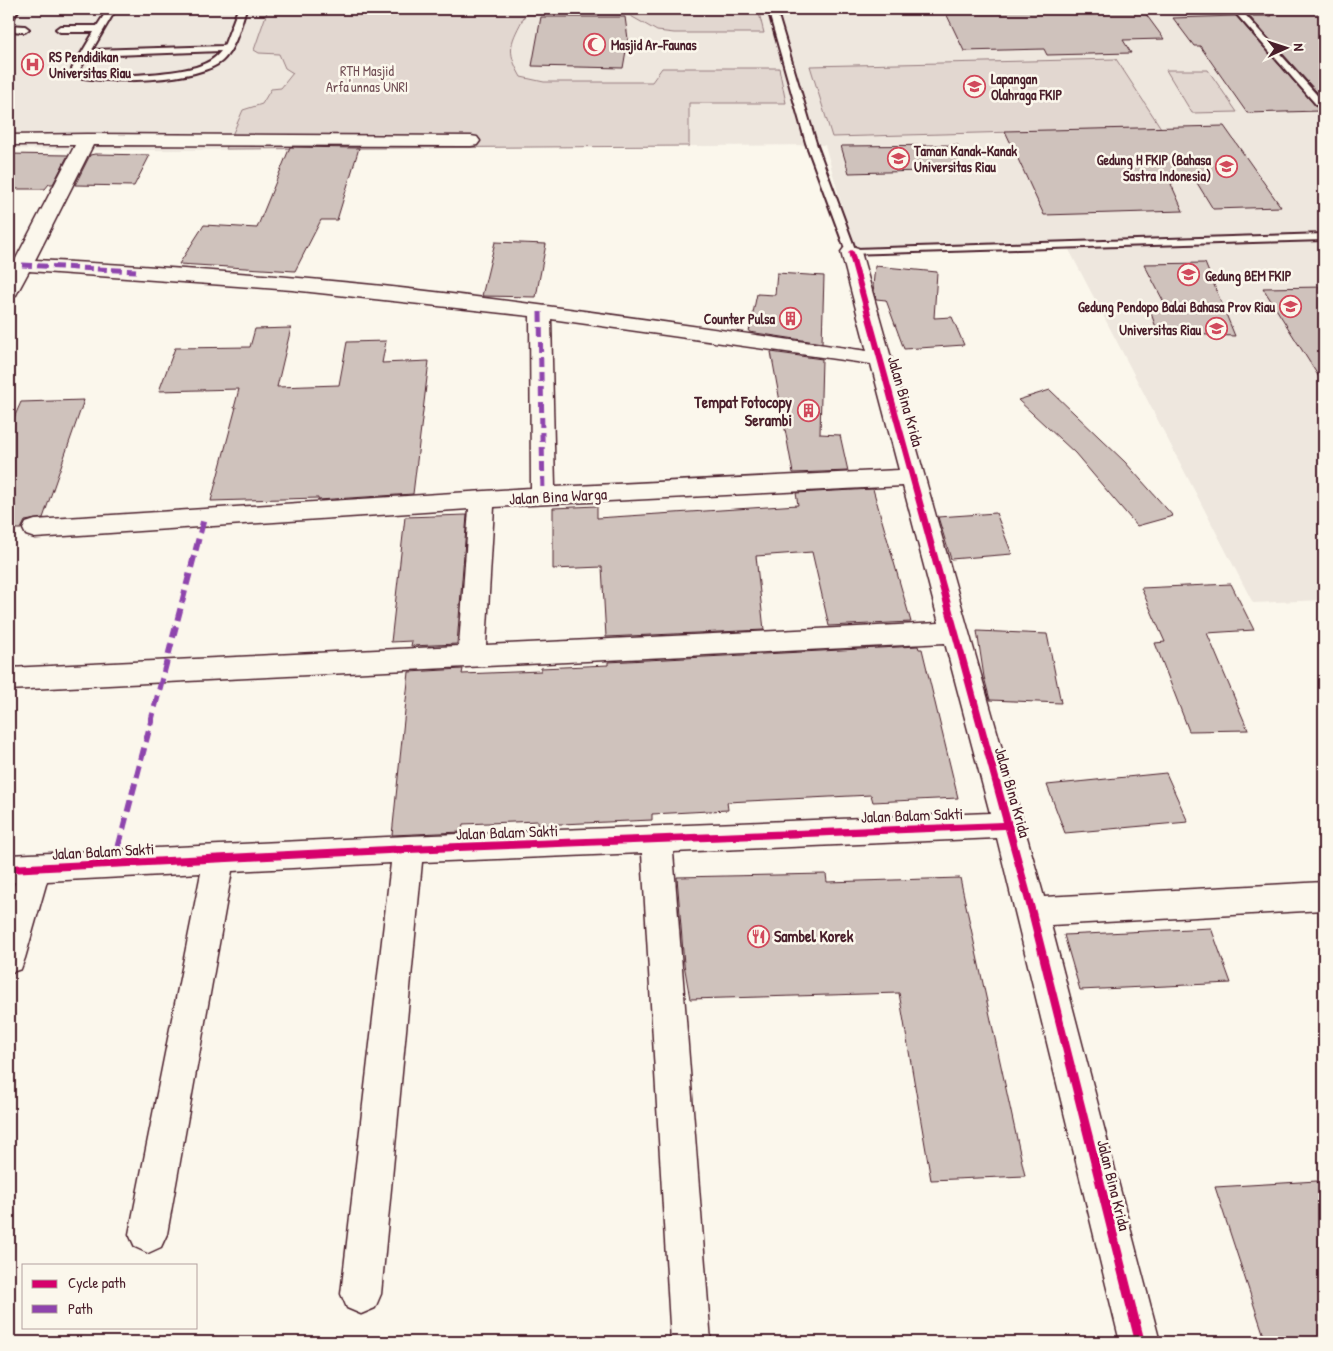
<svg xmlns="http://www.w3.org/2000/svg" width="1333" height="1351" viewBox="0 0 1333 1351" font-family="'Patrick Hand',sans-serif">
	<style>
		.built { fill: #eee7de }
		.green { fill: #e2d7d0; stroke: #967b7e }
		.building { fill: #cfc2bc; stroke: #4a1f2b }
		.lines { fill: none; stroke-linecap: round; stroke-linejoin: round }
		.lane-casing { stroke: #4a1f2b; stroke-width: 4 }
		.street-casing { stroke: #4a1f2b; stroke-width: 3 }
		.lane { fill: #fbf7ec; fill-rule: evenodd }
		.street { fill: #fbf7ec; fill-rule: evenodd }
		.quiet-far1 { stroke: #8e44ad; stroke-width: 5; stroke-dasharray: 10 5; stroke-linecap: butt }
		.quiet { stroke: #8e44ad; stroke-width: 6; stroke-dasharray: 12 6; stroke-linecap: butt }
		.cycleway-casing { stroke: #fbf7ec; stroke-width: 3 }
		.cycleway { fill: #d6006c; fill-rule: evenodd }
		.labels { text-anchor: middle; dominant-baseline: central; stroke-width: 5; stroke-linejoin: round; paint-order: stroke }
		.far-poi-label { font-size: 14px; font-weight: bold; fill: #4a1f2b; stroke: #fbf7ec; text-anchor: start }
		.far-park-label { font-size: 14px; fill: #704d54; stroke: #fbf7ec }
		.street-label { font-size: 16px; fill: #4a1f2b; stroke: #fbf7ec }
		.poi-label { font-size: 16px; font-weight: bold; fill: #4a1f2b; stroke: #fbf7ec; text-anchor: end }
	</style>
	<rect width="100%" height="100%" fill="#fbf7ec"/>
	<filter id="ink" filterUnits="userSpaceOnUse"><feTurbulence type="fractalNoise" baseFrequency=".02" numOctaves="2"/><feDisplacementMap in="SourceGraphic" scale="10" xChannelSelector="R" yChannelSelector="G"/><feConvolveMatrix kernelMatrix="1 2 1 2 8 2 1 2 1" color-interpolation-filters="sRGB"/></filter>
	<g filter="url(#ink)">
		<path class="built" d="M9,9h1315v591l-71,3 -188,-361 -212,5 -28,-102 -662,5 -154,-1z"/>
		<path class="green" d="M268,9h490l6,24h-90l-17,-2 -28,-16 -79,-2 -25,2c-14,27 -20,34 -4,62l23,5h108l10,-14h117l7,35h-97v43l-463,3 17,-39 19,-6 9,-15 10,-1 12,-15 -8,-5 -6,-14 -20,-1 -5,-3z
			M1116,59l45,69 -329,9 -22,-71z
			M1166,70h42l29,42 -45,1z"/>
		<path class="building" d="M944,9h198l22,30 -41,1 8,13 -84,2 -3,-6 -80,2z
			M1266,9h58v91l-75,-84h23z
			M1236,16l84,95 -73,2 -47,-67h-6l-21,-28z
			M541,17h84l3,22 -5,29 -91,-2z
			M1224,126l57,81 -68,2 -22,-36 -20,11 12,27 -139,4 -39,-84z
			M958,145l1,25 -110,3 -8,-27z
			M290,147l69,1 -22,72h-16l-26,51 -116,-7 25,-39 53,3z
			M9,154l59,1 -15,29h-4l-4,5h-36z
			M95,154l55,1 -16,31 -59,-1 15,-30z
			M495,242l51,2 -10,53 -54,-1z
			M1205,263l30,73 -77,-3 -10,-28 18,1 -22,-42z
			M875,266l62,6 -3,46 18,-1 12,28 -60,4 -18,-49 -10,-1 -3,-13z
			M777,273l47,3 -2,67 -73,-11 8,-38 18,1z
			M1324,287v98l-61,-97z
			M291,328l-14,59 62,-2 8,-43 39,-1 -4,22 47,-2 -16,133 -95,6v-2l-107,3 25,-94 -2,1 5,-19 -80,2 16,-43 75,-1 5,-18z
			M771,352l51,7 -2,75 20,1 8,36 -55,2z
			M1050,390l75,72 48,54 -36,10 -62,-73 -57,-53z
			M84,400l-41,118 -18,3 -4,8h-12v-100l12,-27z
			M873,489l38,133 -82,4 -17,-74 -56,4 8,74 -158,7 -4,-70 -49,2v-61l44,-2v12l201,-13 -2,-12z
			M996,513l16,41 -61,5 -13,-42z
			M467,515l-10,129 -46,2 1,-5 -21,1 14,-125z
			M1231,584l23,46 -47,3 41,97 -59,1 -34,-88 10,-1 -24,-54z
			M977,631l70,3 14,69 -71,-3 -6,-23z
			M918,646l1,3h3l36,149 -85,4 -2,-7 -144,7 1,8 -76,4v6l-114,5v-4l-75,3 -1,8 -70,3 17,-163 54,-3 -1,5 79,-3v-3l67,-3v-3z
			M1166,773l22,49 -123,11 -18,-48z
			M826,874l1,8 133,-4 65,298 -94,4 -32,-187 -209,6 -6,-35 -7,-87z
			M1211,928l20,55 -151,7 -16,-55z
			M1317,1181l7,19v142h-58l-51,-155z"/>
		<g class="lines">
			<defs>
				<path id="lane" d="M11,9h8l-7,12h-3v-8z
					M108,9h8l-24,41 132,-4 14,-37h8c-6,17 -10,39 -24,52 -24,21 -118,23 -148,15l-2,-7 22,-37h-34l-4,-3 4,-3h37zM221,51c-6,8 -15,13 -25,16 -24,7 -91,12 -115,5l-1,-3 8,-13z
					M768,9h8l40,134 39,106 469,-15v6l-477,14 -41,-111z
					M1232,9h8l84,94v8l-3,-1z
					M9,25l16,1 4,3 -4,3 -16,-1z"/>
				<path id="street" d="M87,134l384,2 6,1 3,4 -3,4 -6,1 -378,-1 -58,115c116,6 233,14 348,26 162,18 323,42 484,65l-26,-99 3,-4 7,-2 7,2 3,4 183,645 280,-15v28l-273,15 109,417h-40l-123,-504 -324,14 38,490h-40l-29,-489 -220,9 -41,432 -6,14 -14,6 -14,-6 -6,-14 50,-431 -159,8 -65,363 -6,13 -13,6 -13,-6 -6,-13 72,-361 -154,8 -22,77 -4,11 -12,4v-69l6,-22 -6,1v-28l399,-19 582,-23 -45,-170 -936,47v-22l450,-22 10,-137 -434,29 -9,-3 -3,-6 3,-6 9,-3 496,-32 -1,-172 -238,-26 -263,-19 -13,24 -7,2v-25l66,-127h-66v-10zM551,319l320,45 28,106 -344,17zM903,486l36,137 -453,22 8,-138z"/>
			</defs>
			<use href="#lane" class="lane-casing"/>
			<use href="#street" class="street-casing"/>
			<use href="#lane" class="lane"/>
			<use href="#street" class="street"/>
			<path class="quiet-far1" d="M22,265l114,6
				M540,312l3,184"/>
			<path class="quiet" d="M114,864l90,-346"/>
			<defs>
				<path id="cycleway" d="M851,250l3,2 182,660 109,430h-10l-107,-430 -23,-83 -597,24 -399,20v-8l399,-20 595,-23 -155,-570z"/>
			</defs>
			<use href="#cycleway" class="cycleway-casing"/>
			<use href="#cycleway" class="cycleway"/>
		</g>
	</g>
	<defs>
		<symbol id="mosque-ring" viewBox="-11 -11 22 22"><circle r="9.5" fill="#fbf7ec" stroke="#d1495b" stroke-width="1.5"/><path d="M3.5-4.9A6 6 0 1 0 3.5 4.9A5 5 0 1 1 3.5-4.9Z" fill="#d1495b"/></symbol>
		<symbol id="hospital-ring" viewBox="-11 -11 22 22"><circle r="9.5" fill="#fbf7ec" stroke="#d1495b" stroke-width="1.5"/><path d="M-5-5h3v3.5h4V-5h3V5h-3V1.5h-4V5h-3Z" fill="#d1495b"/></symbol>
		<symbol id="university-ring" viewBox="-11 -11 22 22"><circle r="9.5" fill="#fbf7ec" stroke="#d1495b" stroke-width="1.5"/><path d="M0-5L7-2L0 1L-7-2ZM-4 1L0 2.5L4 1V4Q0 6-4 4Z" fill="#d1495b"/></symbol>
		<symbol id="school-ring" viewBox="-11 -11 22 22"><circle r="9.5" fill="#fbf7ec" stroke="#d1495b" stroke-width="1.5"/><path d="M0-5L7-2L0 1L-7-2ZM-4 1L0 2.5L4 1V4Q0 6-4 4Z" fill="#d1495b"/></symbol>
		<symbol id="building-ring" viewBox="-11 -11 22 22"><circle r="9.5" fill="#fbf7ec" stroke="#d1495b" stroke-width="1.5"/><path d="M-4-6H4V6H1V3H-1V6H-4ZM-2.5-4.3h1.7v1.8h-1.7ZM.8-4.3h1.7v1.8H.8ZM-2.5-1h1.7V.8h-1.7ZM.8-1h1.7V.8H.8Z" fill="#d1495b"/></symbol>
		<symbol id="restaurant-ring" viewBox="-11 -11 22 22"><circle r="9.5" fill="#fbf7ec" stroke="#d1495b" stroke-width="1.5"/><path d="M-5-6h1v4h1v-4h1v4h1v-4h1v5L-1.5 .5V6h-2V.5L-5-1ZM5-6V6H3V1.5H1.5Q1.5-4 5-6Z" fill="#d1495b"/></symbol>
	</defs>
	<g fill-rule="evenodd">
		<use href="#mosque-ring" x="582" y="32" width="25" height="25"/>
		<use href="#hospital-ring" x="20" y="52" width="25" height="25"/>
		<use href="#university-ring" x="962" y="74" width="25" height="25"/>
		<use href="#school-ring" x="886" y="146" width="25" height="25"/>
		<use href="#university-ring" x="1214" y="154" width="25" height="25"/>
		<use href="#university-ring" x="1176" y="262" width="25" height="25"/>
		<use href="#university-ring" x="1278" y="294" width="25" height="25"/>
		<use href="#building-ring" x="778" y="306" width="25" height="25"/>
		<use href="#university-ring" x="1204" y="316" width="25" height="25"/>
		<use href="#building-ring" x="796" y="398" width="25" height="25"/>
		<use href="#restaurant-ring" x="746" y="924" width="25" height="25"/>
	</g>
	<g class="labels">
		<g class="far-poi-label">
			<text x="611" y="44">Masjid Ar-Faunas</text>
			<text x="49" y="56">RS Pendidikan<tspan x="49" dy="16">Universitas Riau</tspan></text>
			<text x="991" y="78">Lapangan<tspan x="991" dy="16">Olahraga FKIP</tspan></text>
			<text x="914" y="150">Taman Kanak-Kanak<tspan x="914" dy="16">Universitas Riau</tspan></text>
			<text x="1211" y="159" text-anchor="end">Gedung H FKIP (Bahasa<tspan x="1211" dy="16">Sastra Indonesia)</tspan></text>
			<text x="1205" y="275">Gedung BEM FKIP</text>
			<text x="1275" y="306" text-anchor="end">Gedung Pendopo Balai Bahasa Prov Riau</text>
			<text x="775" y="318" text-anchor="end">Counter Pulsa</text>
			<text x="1201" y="329" text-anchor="end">Universitas Riau</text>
		</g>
		<g class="far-park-label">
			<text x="367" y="70">RTH Masjid<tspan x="367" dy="16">Arfa'unnas UNRI</tspan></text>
		</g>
		<g class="street-label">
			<text transform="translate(906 401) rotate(74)">Jalan Bina Krida</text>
			<text transform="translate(558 496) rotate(-3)">Jalan Bina Warga</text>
			<text transform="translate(1013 792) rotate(74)">Jalan Bina Krida</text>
			<text transform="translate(912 815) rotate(-2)">Jalan Balam Sakti</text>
			<text transform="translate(507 832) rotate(-2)">Jalan Balam Sakti</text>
			<text transform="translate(103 851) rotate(-3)">Jalan Balam Sakti</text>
			<text transform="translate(1114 1185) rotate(76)">Jalan Bina Krida</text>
		</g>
		<g class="poi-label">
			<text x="792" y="402">Tempat Fotocopy<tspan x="792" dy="18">Serambi</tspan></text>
			<text x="774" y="936" text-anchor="start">Sambel Korek</text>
		</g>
	</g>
	<rect width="1333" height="1351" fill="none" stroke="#fbf7ec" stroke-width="30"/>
	<rect x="15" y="15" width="1303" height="1321" fill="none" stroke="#4a1f2b" stroke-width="2" filter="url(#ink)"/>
	<rect x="22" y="1264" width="175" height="65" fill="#fbf7ec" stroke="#b4a19f"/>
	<rect x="32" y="1280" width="25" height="8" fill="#d6006c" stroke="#b4a19f"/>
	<text x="68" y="1288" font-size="15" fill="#4a1f2b">Cycle path</text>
	<rect x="32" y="1305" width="25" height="8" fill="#8e44ad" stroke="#b4a19f"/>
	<text x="68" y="1314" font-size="15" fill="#4a1f2b">Path</text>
	<g transform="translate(1286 48) rotate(87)" stroke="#fbf7ec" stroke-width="4" paint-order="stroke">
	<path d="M0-4L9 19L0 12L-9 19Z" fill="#4a1f2b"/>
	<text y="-8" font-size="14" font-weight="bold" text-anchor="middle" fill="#4a1f2b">N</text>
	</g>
</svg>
